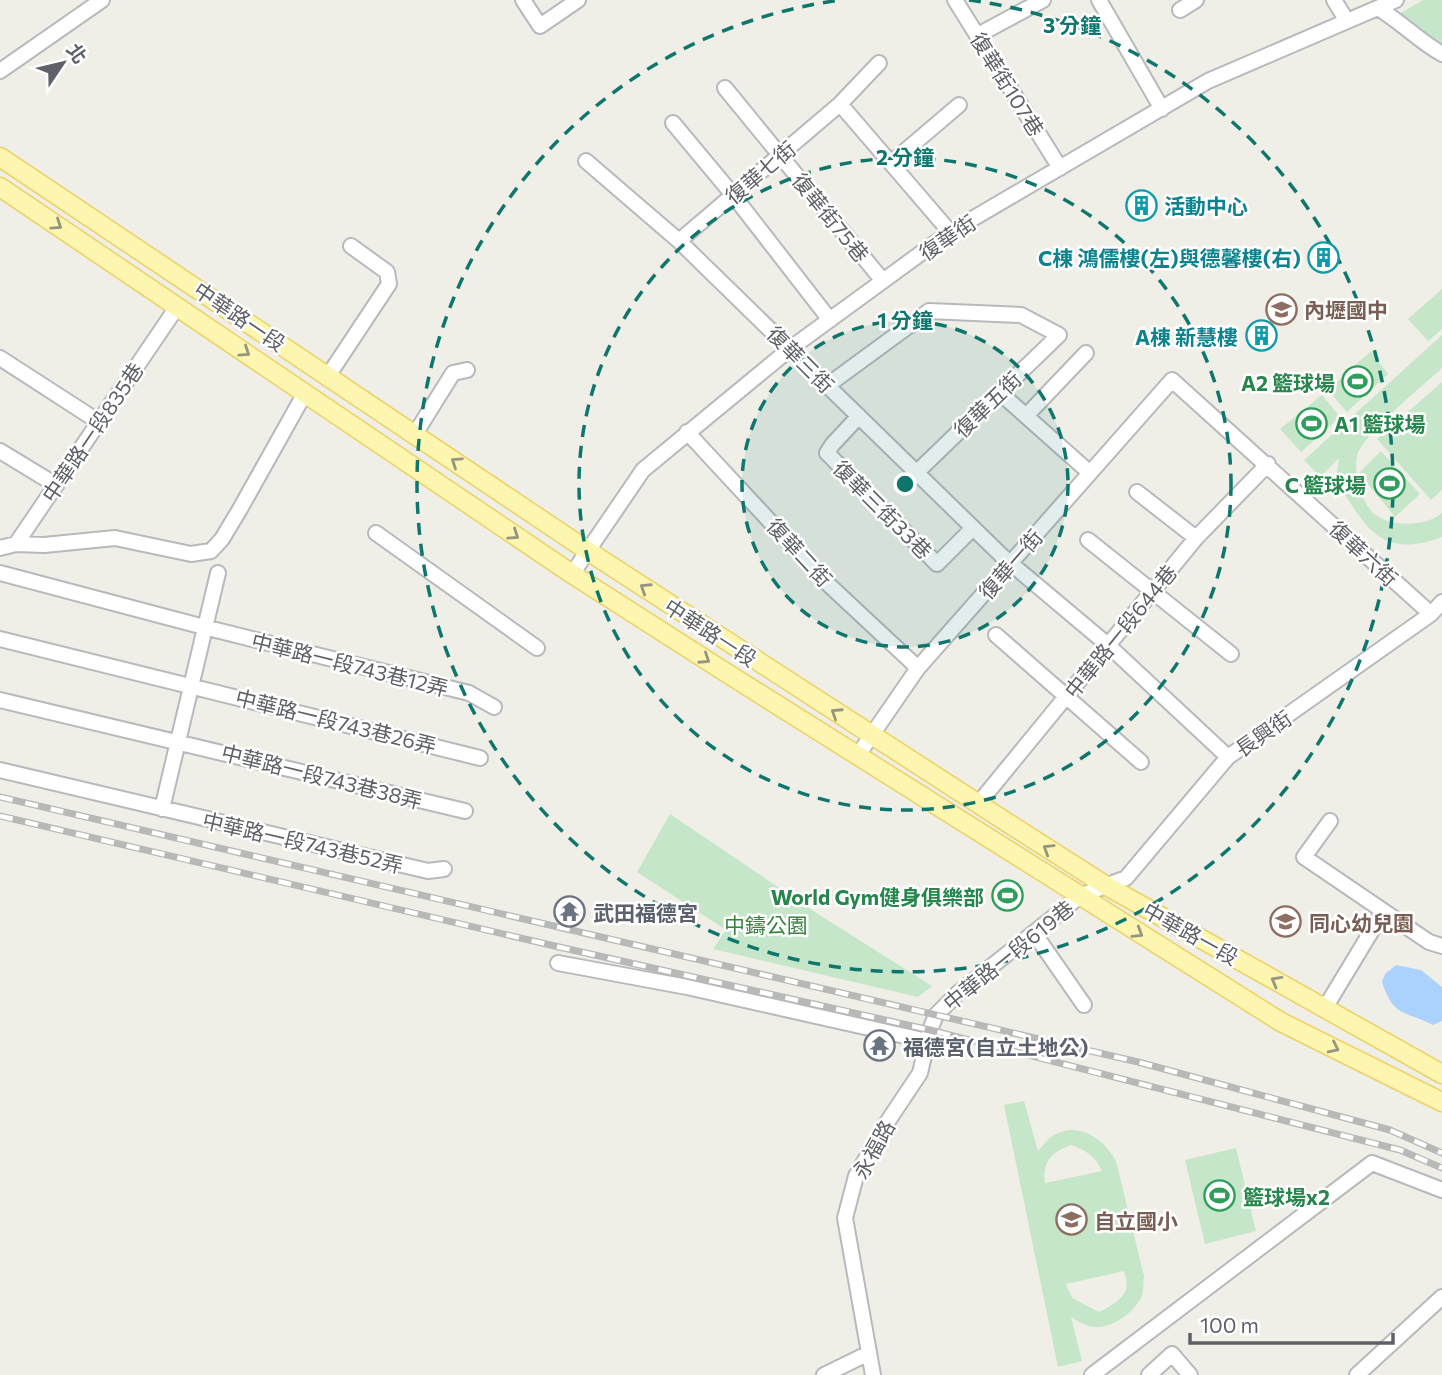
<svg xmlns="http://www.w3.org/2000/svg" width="1442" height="1375" viewBox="0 0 1442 1375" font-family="Commissioner,'Noto Sans TC',sans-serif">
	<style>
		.green { fill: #c5e6c8; fill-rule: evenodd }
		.water { fill: #abd2fc }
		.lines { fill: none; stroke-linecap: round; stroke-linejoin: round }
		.minor-casing { stroke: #b7b9bd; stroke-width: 18 }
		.major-casing { stroke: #ecd164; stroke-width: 21 }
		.minor { stroke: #fff; stroke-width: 14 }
		.major { stroke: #fcf6b0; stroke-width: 18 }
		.rail-casing { stroke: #b7b8b8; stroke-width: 7 }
		.rail { stroke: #fff; stroke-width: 4.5; stroke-dasharray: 13; stroke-linecap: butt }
		.oneway { stroke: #959581 }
		.ring { fill: none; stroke: #0f766e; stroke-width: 3.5; stroke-dasharray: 12 9 }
		.labels { text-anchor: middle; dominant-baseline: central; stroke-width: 5; stroke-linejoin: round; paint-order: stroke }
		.street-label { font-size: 21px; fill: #5e6167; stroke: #fff }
		.culture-label { font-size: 21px; font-weight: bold; fill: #0d838f; stroke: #fff; text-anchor: end }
		.education-label { font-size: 21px; font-weight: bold; fill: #785e54; stroke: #fff; text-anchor: start }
		.leisure-label { font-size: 21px; font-weight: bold; fill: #27864d; stroke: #fff; text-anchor: end }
		.worship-label { font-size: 21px; font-weight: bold; fill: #5b616d; stroke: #fff; text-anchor: start }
		.park-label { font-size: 21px; fill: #398342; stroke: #fff }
		.centre { fill: #0f766e; stroke: #fff; stroke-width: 3.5 }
		.ring-label { font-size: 21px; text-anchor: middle; font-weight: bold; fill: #0f766e; stroke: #fff; stroke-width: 5; stroke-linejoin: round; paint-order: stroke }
	</style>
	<rect width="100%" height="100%" fill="#f0efe7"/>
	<path class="green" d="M1423,0h19v45l-43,-31z
		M1442,289v40l-14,12 -20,-22z
		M1442,335v33c-17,16 -81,68 -85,88 -3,18 3,42 15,56 16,16 54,15 70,1v24c-61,23 -77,-10 -106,-57l3,-22 -19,19 -16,-17z
		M1371,351l17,23 -41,38 -19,-22z
		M1442,382v108l-11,10 -54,-61z
		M1322,395l18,22 -39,35 -21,-23z
		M1381,451l39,43 -25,23 -36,-44z
		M670,814l148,100 114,72 -14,11 -205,-48 13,-19 -89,-58z
		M1024,1101l14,50c5,-5 10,-13 16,-16 25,-14 50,4 62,26l28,115c-1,7 0,16 -3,22 -10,18 -35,35 -55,27 -5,-2 -10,-5 -15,-8l11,44 -24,6 -54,-262zM1071,1145c15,5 24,11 31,26l-57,12c-2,-22 5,-30 26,-38zM1124,1271c9,23 -6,31 -25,41l-27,-14 -6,-14z
		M1236,1148l20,83 -51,13 -20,-84z"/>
	<path class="water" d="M1396,965l25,5 21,17v34l-9,4c-29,-15 -39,-7 -51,-43l3,-8z"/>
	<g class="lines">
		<defs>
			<path id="minor" d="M523,0l17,26 38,-26
				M955,0l105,168
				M1099,0l63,109
				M1334,0l13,21
				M1378,8c23,14 41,33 64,46
				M1180,10l16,-10
				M978,35l65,-35
				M0,71l102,-71
				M725,88l158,193
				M840,104l110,128
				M673,123l60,72 97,125
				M586,161l93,80 323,315 107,90 119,111
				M891,163l68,-58
				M679,241l161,-137 39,-41
				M0,358l99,64
				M328,376l61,-92 -2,-12 -36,-26
				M828,385l101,-74 92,4 38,20 -143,138
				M999,392l91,81
				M859,416l-27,29 -5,8 110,111 36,-36
				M1026,416l60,-63
				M687,432l141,152 90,84
				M415,434l38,-61 14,-3
				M0,451l56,34
				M1137,492l59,46
				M376,533l161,115
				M1088,540l143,114
				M16,544l161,-237
				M0,548l16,-4 28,1 71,-7 76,16 20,-3 11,-12 18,-30 65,-116
				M0,573l204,54 265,66 25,14
				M572,574l71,-104 148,-122 159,-116 258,-151 188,-81
				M996,635l145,127
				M0,639l480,119
				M0,700l465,111
				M858,755l60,-87 254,-288 259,234
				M0,770l428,101 16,-2
				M978,804l218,-266 72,-74
				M162,809l56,-236
				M1330,821l-26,36 125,85 13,4
				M1034,933l50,72
				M558,963l129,24 240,54
				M1325,1008l58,-96
				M824,1375l45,-22
				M873,1375l-28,-157 11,-42 30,-52 34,-51 10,-43 6,-15 22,-22 122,-97 46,-18 102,-121 203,-143 11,-12
				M1092,1375l280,-212 70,27
				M1149,1375l23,-21 18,21
				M1357,1375l85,-78"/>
			<path id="major" d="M0,157l588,394 420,272 97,62 337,189
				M0,187l572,387 161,103 548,345 161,80"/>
		</defs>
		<use href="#minor" class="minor-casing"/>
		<use href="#major" class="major-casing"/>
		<use href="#minor" class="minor"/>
		<use href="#major" class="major"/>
		<defs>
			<path id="rail" d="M0,797l1138,265 252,68 52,23
				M0,816l559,131 371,83 470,120 42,18"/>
		</defs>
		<use href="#rail" class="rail-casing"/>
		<use href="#rail" class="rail"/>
	</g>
	<defs><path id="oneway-chevron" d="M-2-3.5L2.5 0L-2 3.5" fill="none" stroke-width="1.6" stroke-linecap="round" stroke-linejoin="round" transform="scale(1.75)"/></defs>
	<g class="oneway">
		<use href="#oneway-chevron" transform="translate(57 225) rotate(34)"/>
		<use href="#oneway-chevron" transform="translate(245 352) rotate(34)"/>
		<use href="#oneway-chevron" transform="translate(456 462) rotate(-146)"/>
		<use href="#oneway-chevron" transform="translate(514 535) rotate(34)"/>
		<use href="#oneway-chevron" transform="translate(645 588) rotate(-147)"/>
		<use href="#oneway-chevron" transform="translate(705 659) rotate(33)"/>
		<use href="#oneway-chevron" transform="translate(836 713) rotate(-147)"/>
		<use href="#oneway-chevron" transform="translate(1048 849) rotate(-148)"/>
		<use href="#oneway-chevron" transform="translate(1138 933) rotate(32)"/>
		<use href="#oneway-chevron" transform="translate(1276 981) rotate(-151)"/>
		<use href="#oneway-chevron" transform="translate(1334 1048) rotate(26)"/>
	</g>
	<circle cx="905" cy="484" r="163" fill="#0f766e" fill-opacity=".12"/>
	<g class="ring">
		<circle cx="905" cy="484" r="163"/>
		<circle cx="905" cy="484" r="326"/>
		<path d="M969 0A488 488 0 1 1 841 0"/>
	</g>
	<defs>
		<symbol id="building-ring" viewBox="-11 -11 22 22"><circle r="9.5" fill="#fff" stroke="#0f9aa8" stroke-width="1.5"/><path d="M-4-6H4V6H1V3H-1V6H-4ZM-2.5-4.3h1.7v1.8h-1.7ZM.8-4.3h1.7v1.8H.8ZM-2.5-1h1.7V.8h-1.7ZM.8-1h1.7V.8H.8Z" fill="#0f9aa8"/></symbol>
		<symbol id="school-ring" viewBox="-11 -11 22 22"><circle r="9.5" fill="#fff" stroke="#8d6e63" stroke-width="1.5"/><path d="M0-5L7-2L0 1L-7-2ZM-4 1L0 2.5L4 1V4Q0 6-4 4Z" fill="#8d6e63"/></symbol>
		<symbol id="stadium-ring" viewBox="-11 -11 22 22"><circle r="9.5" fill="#fff" stroke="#2e9e5b" stroke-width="1.5"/><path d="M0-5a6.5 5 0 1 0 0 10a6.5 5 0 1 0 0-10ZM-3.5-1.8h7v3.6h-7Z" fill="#2e9e5b"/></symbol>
		<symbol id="temple-ring" viewBox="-11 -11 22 22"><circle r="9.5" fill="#fff" stroke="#6b7280" stroke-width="1.5"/><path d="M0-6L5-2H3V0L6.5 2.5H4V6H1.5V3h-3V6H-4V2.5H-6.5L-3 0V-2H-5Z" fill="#6b7280"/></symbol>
	</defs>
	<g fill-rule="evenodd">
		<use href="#building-ring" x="1124" y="188" width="35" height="35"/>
		<use href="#building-ring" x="1306" y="240" width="35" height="35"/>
		<use href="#school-ring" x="1264" y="292" width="35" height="35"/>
		<use href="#building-ring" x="1244" y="318" width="35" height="35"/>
		<use href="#stadium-ring" x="1340" y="364" width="35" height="35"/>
		<use href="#stadium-ring" x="1294" y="406" width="35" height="35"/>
		<use href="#stadium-ring" x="1372" y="466" width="35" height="35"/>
		<use href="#stadium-ring" x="990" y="878" width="35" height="35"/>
		<use href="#temple-ring" x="552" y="894" width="35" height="35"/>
		<use href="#school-ring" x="1268" y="904" width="35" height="35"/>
		<use href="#temple-ring" x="862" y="1028" width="35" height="35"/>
		<use href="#stadium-ring" x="1202" y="1178" width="35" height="35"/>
		<use href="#school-ring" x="1054" y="1202" width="35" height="35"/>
	</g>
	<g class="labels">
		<g class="street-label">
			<text transform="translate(1008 84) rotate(58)">復華街107巷</text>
			<text transform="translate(760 172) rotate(-40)">復華七街</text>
			<text transform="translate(831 217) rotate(51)">復華街75巷</text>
			<text transform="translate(947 237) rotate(-34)">復華街</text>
			<text transform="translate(240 316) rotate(34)">中華路一段</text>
			<text transform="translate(801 359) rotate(45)">復華三街</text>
			<text transform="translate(987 404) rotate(-44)">復華五街</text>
			<text transform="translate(92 432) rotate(-56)">中華路一段835巷</text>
			<text transform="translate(883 509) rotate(45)">復華三街33巷</text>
			<text transform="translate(800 552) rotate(47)">復華二街</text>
			<text transform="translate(1364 553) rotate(43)">復華六街</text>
			<text transform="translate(1010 564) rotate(-49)">復華一街</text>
			<text transform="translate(1120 631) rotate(-51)">中華路一段644巷</text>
			<text transform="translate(711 632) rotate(33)">中華路一段</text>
			<text transform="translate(350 664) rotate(14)">中華路一段743巷12弄</text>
			<text transform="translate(336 721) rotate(14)">中華路一段743巷26弄</text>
			<text transform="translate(1263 733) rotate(-35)">長興街</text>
			<text transform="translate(322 776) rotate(14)">中華路一段743巷38弄</text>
			<text transform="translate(303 842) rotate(13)">中華路一段743巷52弄</text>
			<text transform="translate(1191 933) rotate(29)">中華路一段</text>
			<text transform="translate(1008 955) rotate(-39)">中華路一段619巷</text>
			<text transform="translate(873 1149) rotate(-61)">永福路</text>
		</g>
		<g class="culture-label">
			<text x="1164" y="205" text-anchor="start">活動中心</text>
			<text x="1301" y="257">C棟 鴻儒樓(左)與德馨樓(右)</text>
			<text x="1238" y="336">A棟 新慧樓</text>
		</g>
		<g class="education-label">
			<text x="1304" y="309">內壢國中</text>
			<text x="1309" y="922">同心幼兒園</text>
			<text x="1094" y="1220">自立國小</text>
		</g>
		<g class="leisure-label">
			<text x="1335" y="382">A2 籃球場</text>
			<text x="1334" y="423" text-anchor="start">A1 籃球場</text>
			<text x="1366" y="484">C 籃球場</text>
			<text x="984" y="896">World Gym健身俱樂部</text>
			<text x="1243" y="1196" text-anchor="start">籃球場x2</text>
		</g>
		<g class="worship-label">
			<text x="593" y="912">武田福德宮</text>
			<text x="903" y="1046">福德宮(自立土地公)</text>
		</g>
		<g class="park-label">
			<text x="766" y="924">中鑄公園</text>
		</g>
	</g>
	<circle cx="905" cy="484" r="10" class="centre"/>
	<g class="ring-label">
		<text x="1072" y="33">3 分鐘</text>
		<text x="905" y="165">2 分鐘</text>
		<text x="905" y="328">1 分鐘</text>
	</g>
	<g transform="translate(63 63) rotate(55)" stroke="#ffffff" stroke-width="5" paint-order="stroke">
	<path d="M0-5L12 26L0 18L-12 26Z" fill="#5e6167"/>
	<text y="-10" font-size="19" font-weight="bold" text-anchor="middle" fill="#5e6167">北</text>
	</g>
	<path d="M1190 1333v10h203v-10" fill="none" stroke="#5e6167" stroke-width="3.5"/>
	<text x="1200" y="1333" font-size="21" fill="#5e6167" stroke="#ffffff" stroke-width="5" paint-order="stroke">100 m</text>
</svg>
